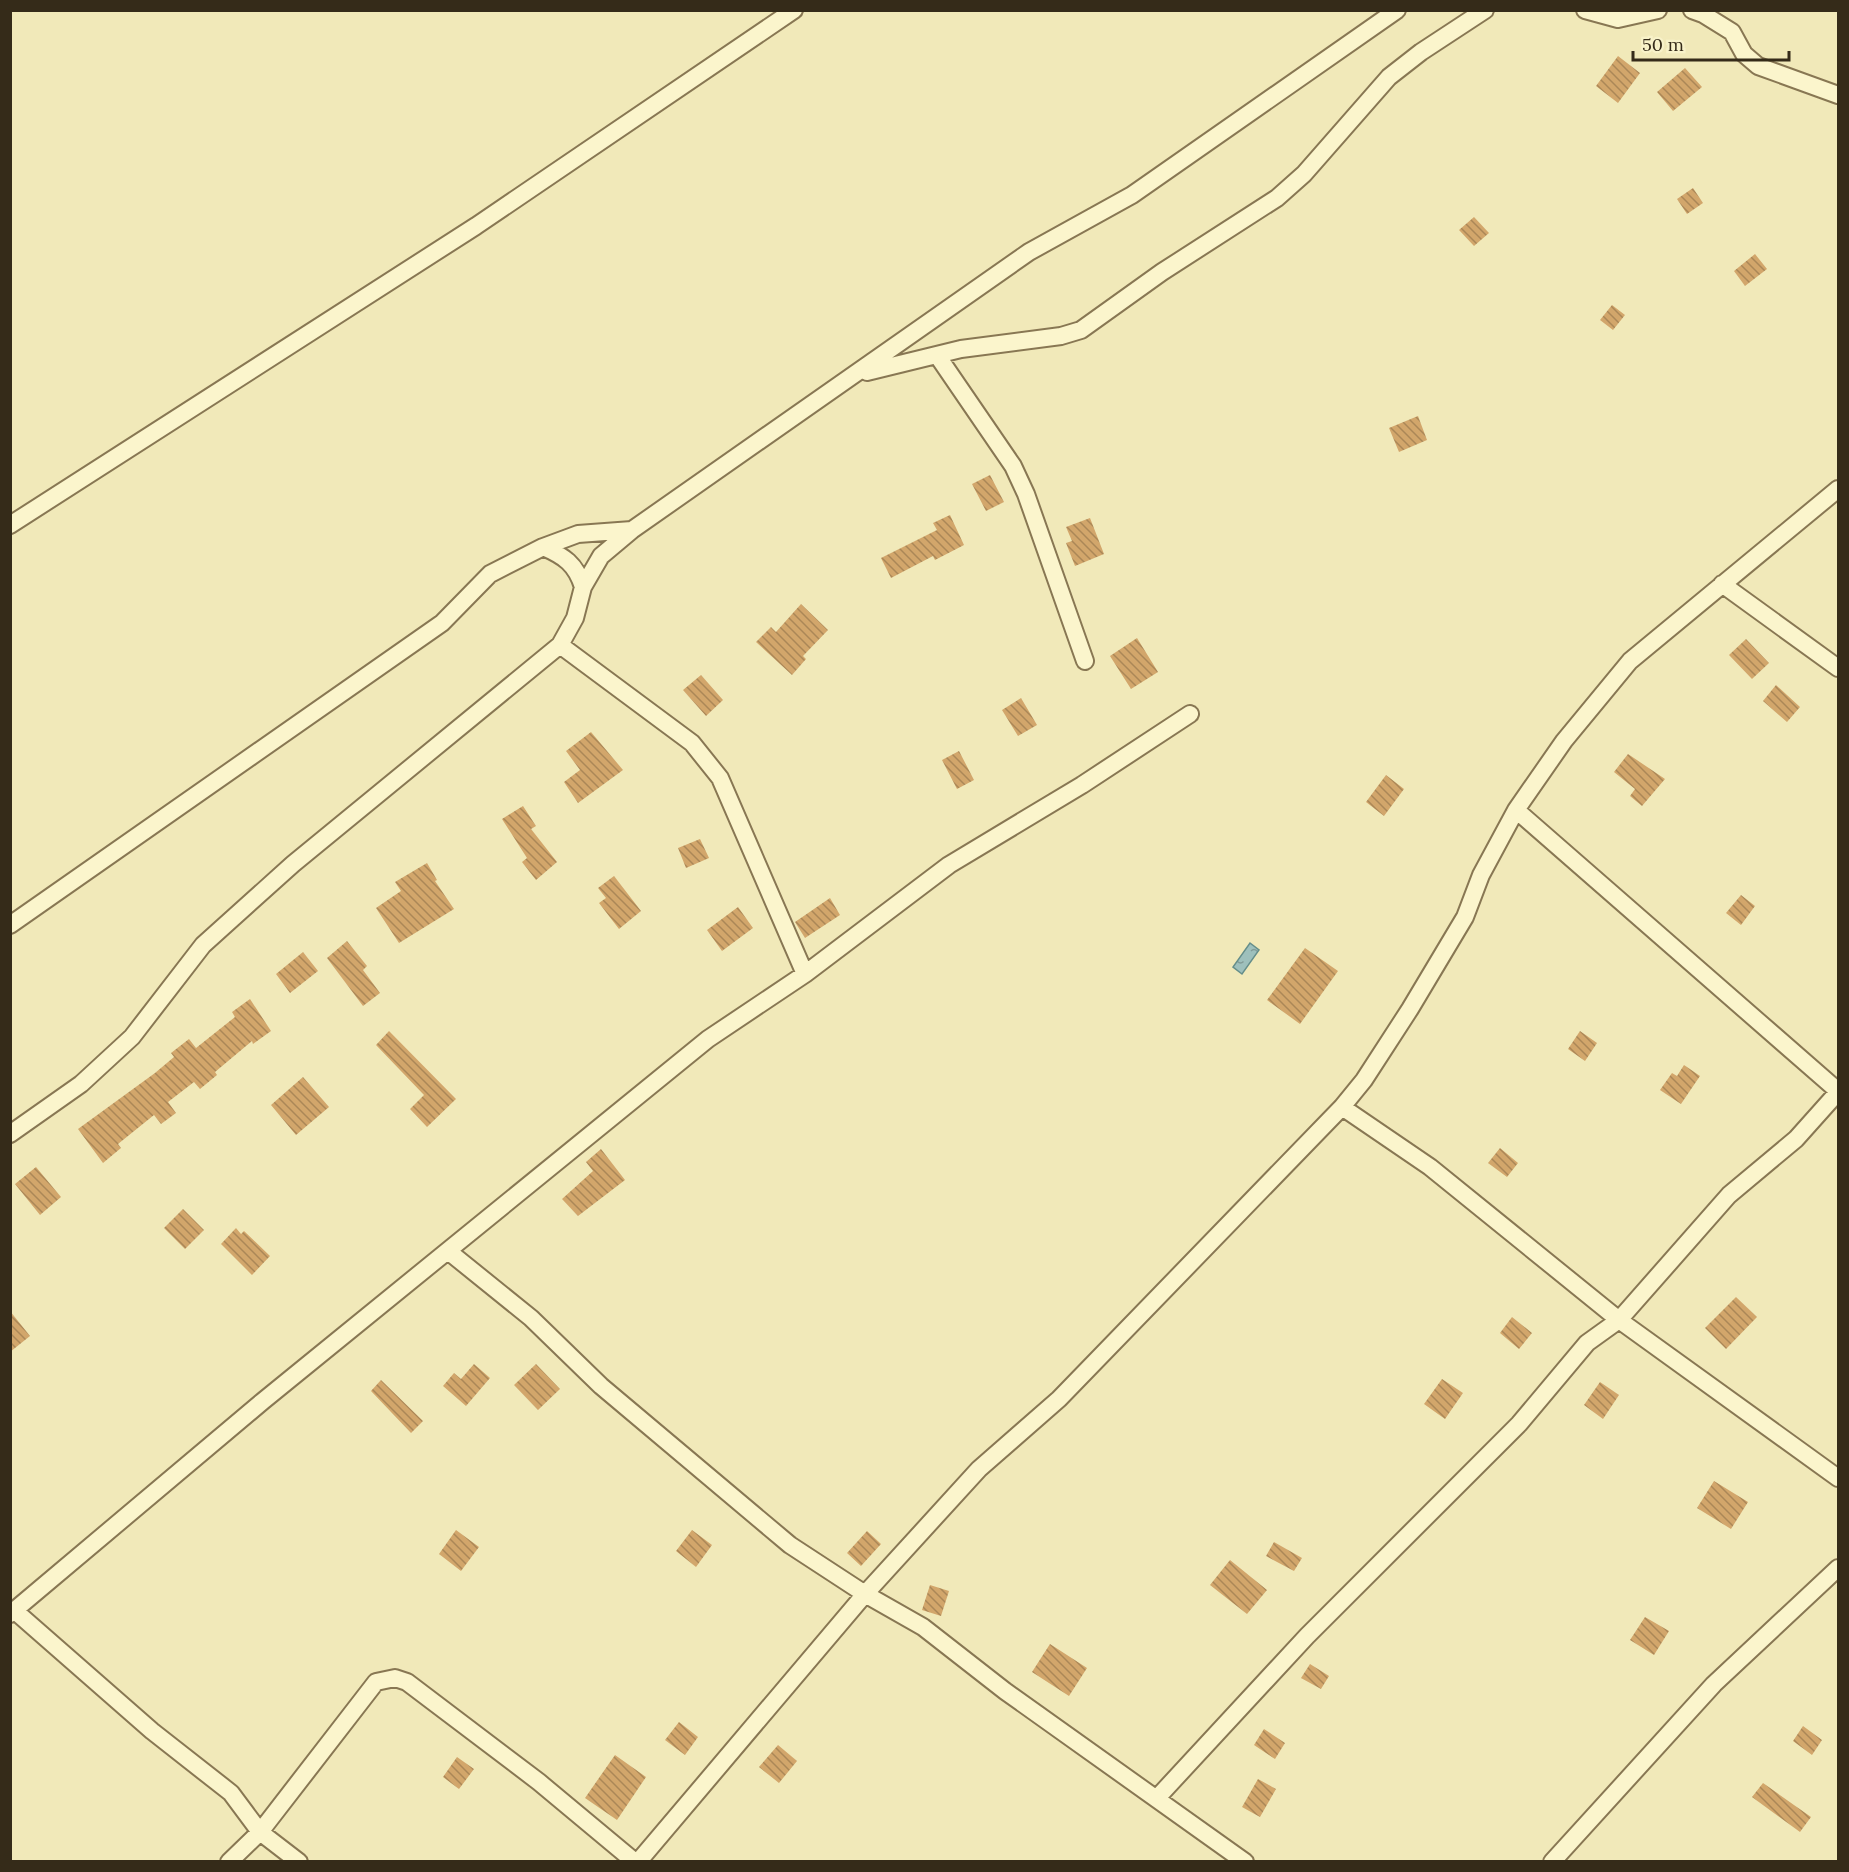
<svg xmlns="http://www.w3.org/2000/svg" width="1849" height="1872" viewBox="0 0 1849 1872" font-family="Lora,serif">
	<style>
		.water { fill: url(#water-ripples); stroke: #658e8a; stroke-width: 1.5 }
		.building { fill: url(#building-back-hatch) }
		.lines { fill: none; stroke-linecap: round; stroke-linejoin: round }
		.minor-casing { stroke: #887753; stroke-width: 20 }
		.minor { stroke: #fbf5cc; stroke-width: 16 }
	</style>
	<defs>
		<pattern id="water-ripples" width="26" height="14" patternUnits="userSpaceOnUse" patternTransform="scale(1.5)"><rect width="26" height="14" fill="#9ec0bc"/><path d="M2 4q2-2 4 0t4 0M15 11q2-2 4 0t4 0" fill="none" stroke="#829c98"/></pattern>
		<pattern id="building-back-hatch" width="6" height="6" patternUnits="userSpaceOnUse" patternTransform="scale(1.5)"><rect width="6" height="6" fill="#d2a66b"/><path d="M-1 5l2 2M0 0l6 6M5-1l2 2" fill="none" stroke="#ab8757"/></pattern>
	</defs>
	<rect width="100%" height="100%" fill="#f1e9b9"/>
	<path class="water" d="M1250,943l9,7 -17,24 -9,-7z"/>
	<path class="building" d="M1618,56l22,17 -22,30 -22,-17z
		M1685,68l17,19 -29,24 -16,-19z
		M1693,188l10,15 -16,11 -10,-15z
		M1474,217l15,16 -15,13 -15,-16z
		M1755,254l12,15 -22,17 -11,-15z
		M1612,305l13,10 -12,15 -13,-10z
		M1418,416l9,24 -28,12 -10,-24z
		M990,475l14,27 -18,9 -14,-27z
		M950,515l14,30 -29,15 -2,-4 -42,22 -10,-20 56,-28 -4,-7z
		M1090,518l14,36 -29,12 -9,-23 6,-2 -6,-14z
		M801,604l27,26 -25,26 3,3 -14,16 -36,-33 15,-15 5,5z
		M1137,638l21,34 -27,17 -21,-33z
		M1746,639l23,24 -17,16 -23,-24z
		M701,675l22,25 -17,16 -23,-26z
		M1776,685l24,22 -13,15 -24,-21z
		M1021,698l16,27 -19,11 -16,-26z
		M591,732l32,38 -45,33 -14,-21 16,-12 -14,-19z
		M959,751l15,29 -17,9 -15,-29z
		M1628,754l37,25 -23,27 -12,-10 5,-7 -21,-17z
		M1386,775l18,14 -20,27 -18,-14z
		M523,806l13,20 -5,3 26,33 -21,18 -14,-18 5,-4 -25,-39z
		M700,839l9,19 -23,10 -8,-20z
		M427,863l10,17 -2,1 19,28 -55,34 -23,-35 25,-17 -6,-9z
		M614,876l27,35 -22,18 -20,-26 7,-5 -8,-10z
		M1741,895l14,11 -14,19 -15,-12z
		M830,898l10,17 -35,23 -10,-16z
		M738,907l15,21 -31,23 -15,-21z
		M347,941l20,25 -4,4 17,23 -17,13 -36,-48z
		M1305,948l33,23 -38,53 -33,-24z
		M303,952l15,19 -28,22 -14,-19z
		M250,999l21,32 -18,13 -1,-3 -37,31 2,3 -17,14 -6,-7 -26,20 8,11 -15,11 -7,-9 -36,29 3,4 -18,15 -25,-34 77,-56 19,-16 -3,-4 18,-14 7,9 39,-31 -3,-5z
		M389,1031l67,68 -29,28 -17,-18 14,-14 -48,-50z
		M1580,1031l17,12 -12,18 -17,-12z
		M1684,1065l16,11 -19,28 -21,-14 12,-17 5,3z
		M303,1077l26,30 -33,28 -25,-30z
		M1500,1148l18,15 -11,14 -19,-14z
		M601,1149l24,31 -47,36 -16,-17 31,-28 -7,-9z
		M36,1167l25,30 -21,18 -25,-31z
		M183,1209l21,21 -19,19 -21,-21z
		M236,1228l5,6 3,-3 26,25 -18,19 -31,-31z
		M1736,1297l21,20 -31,32 -21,-21z
		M10,1311l20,25 -20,16z
		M1512,1317l20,16 -13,16 -19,-16z
		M474,1364l16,14 -24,28 -23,-20 11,-13 7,6z
		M536,1364l24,25 -22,21 -24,-25z
		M1442,1379l21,14 -18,26 -21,-15z
		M381,1380l42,41 -12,12 -40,-42z
		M1600,1382l19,13 -16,24 -19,-14z
		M1714,1481l34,21 -17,27 -34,-21z
		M456,1530l23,17 -18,24 -22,-17z
		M692,1530l20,15 -16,22 -20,-16z
		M867,1531l14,13 -20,22 -14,-13z
		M1274,1542l28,16 -8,13 -28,-15z
		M1230,1560l37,30 -20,24 -37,-29z
		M930,1585l19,6 -8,25 -19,-6z
		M1645,1617l24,14 -15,24 -24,-15z
		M1050,1644l37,24 -18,28 -37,-24z
		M1310,1664l19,12 -8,13 -20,-11z
		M679,1722l19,15 -13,18 -20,-15z
		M1803,1726l19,14 -10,15 -19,-14z
		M1264,1729l21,14 -10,16 -21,-14z
		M778,1745l19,16 -18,22 -20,-16z
		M615,1755l31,22 -29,43 -32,-22z
		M457,1757l17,12 -15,20 -16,-12z
		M1258,1779l18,10 -16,28 -18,-10z
		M1763,1783l48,34 -11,15 -48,-35z"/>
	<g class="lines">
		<defs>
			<path id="minor" d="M1585,10l33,9 40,-9
				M1692,10l11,4 29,18 12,22 14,12 80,29
				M937,355l76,111 13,28 59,167
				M867,372l94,-23 100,-13 20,-6 81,-58 115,-74 27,-24 85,-97 32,-25 64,-42
				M10,525l466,-299 318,-216
				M543,547c21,9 33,17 40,40
				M1722,584l116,84
				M1516,810l322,281
				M10,925l432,-302 48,-49 53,-27 35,-13 54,-4
				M805,974l144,-109 133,-80 108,-71
				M1342,1107l88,60 189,153 219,158
				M10,1134l71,-50 51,-47 71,-92 90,-81 267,-219 15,-27 8,-31 18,-31 31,-26 397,-278 103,-57 265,-185
				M448,1251l83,67 70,68 189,159 75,49 58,33 82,64 240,171
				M15,1611l137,120 79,62 29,39 39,30
				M10,1614l253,-213 445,-362 97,-65 -85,-196 -28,-35 -132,-98
				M1157,1798l150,-162 212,-212 68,-81 32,-23 110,-125 67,-56 42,-47
				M229,1862l31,-30 116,-150 19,-4 12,4 132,100 96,80
				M638,1862l227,-268 114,-125 80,-70 283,-292 22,-27 46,-71 55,-92 16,-42 35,-65 48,-69 66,-80 208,-172
				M1552,1862l162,-178 124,-116"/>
		</defs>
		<use href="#minor" class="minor-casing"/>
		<use href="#minor" class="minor"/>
	</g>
	<rect width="1849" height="1872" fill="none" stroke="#352b19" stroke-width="24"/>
	<path d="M1633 51v9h156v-9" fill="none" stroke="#352b19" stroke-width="3"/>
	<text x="1642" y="51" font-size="18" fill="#352b19" stroke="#f8f2c9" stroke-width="4.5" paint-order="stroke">50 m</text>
</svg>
